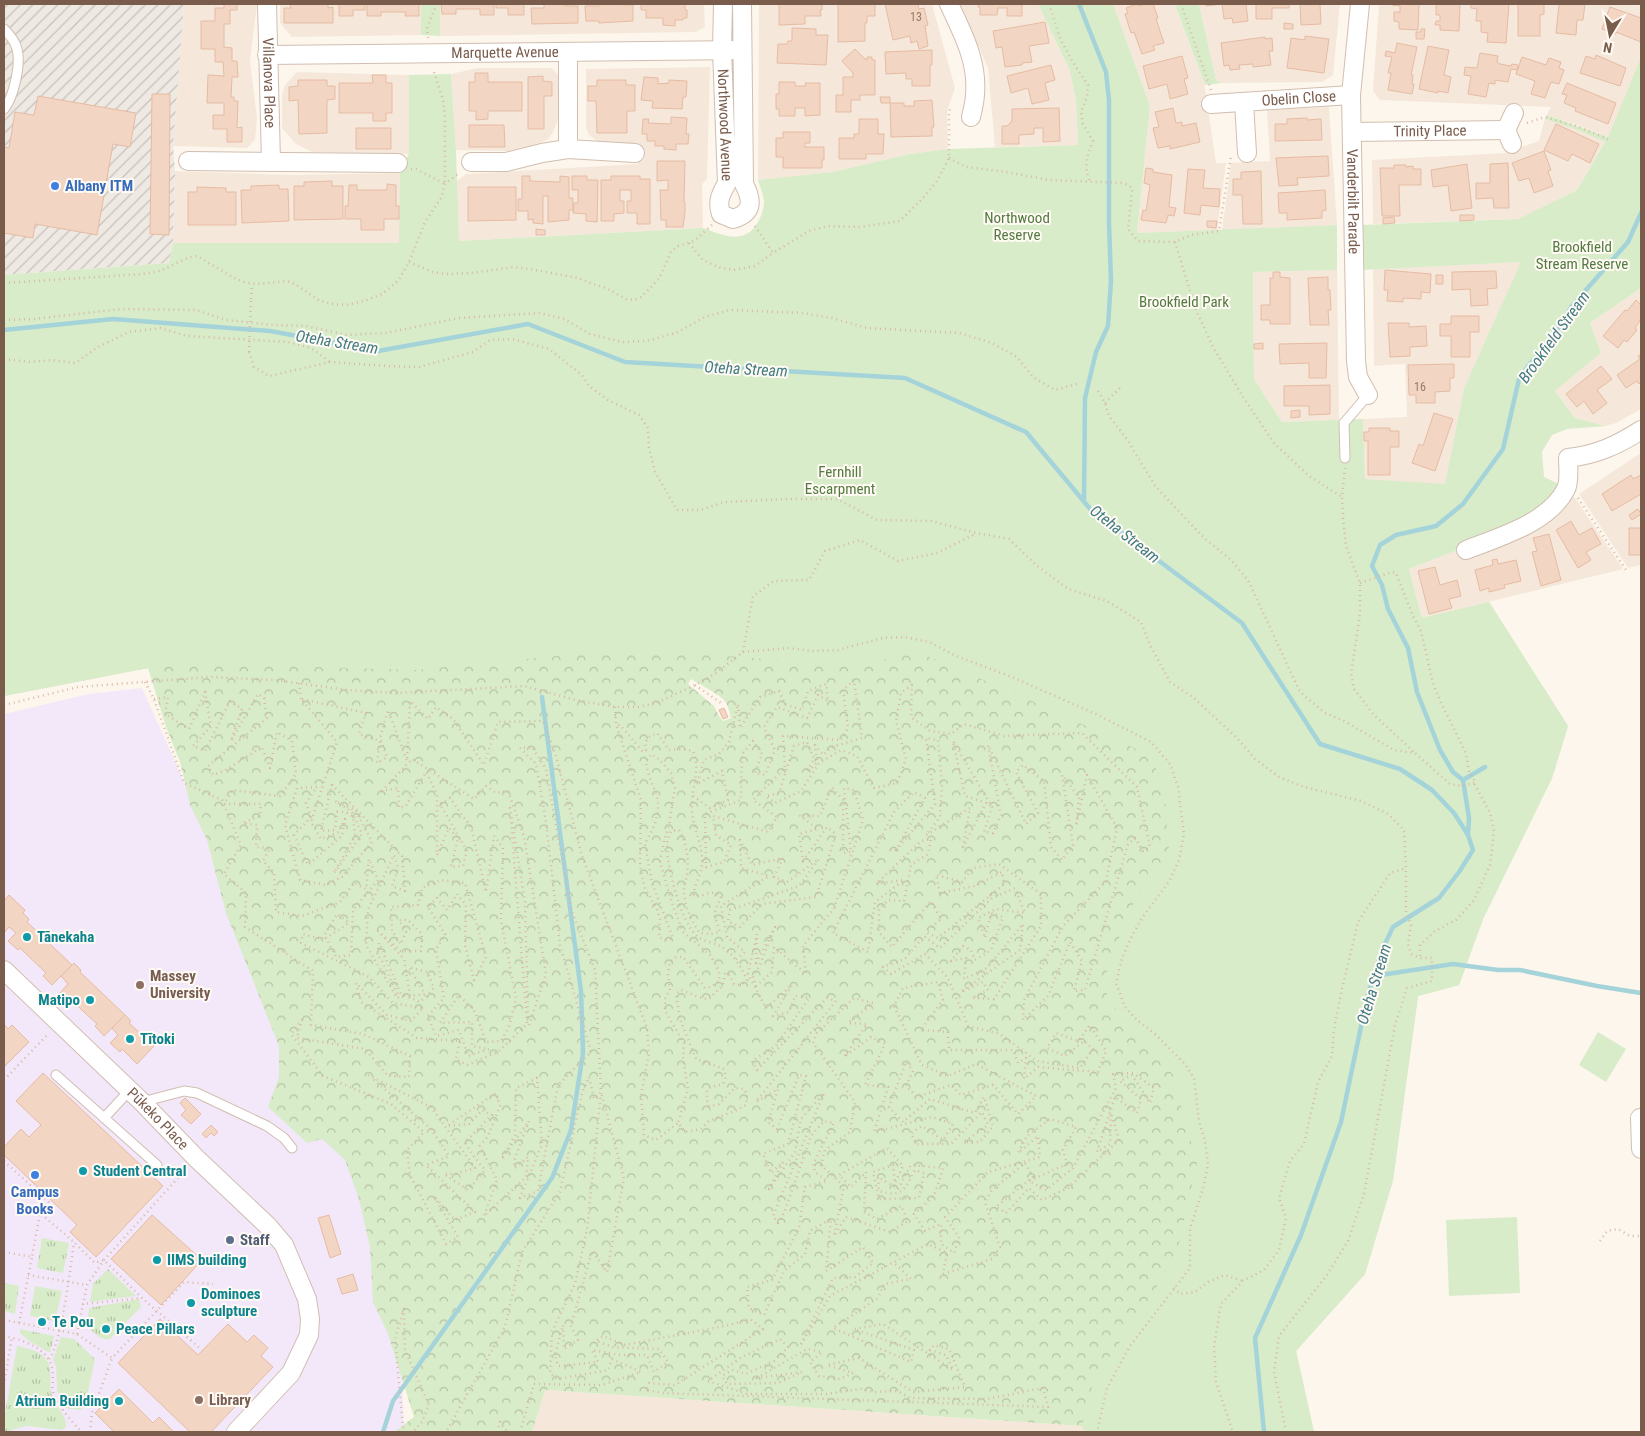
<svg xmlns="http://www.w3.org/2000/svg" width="1645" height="1436" viewBox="0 0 1645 1436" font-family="'Roboto Condensed',sans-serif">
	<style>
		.residential { fill: #f5e8da }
		.industrial { fill: url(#industrial-furrows) }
		.education { fill: #f3e8fa }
		.grass { fill: url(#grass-tufts) }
		.forest { fill: url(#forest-crowns); fill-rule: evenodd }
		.park { fill: #d8ecc9 }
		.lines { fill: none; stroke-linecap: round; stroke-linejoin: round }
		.stream { stroke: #a5d3da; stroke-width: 4.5 }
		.building { fill: #f3d5c3; stroke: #e6bba3 }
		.service-casing { stroke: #d1beb0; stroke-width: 11 }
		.minor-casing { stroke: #d1beb0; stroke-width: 20 }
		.path { stroke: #d9b8a5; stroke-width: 2.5; stroke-dasharray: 1 4; stroke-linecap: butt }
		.service { stroke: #fff; stroke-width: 9 }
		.minor { stroke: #fff; stroke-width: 18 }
		.path-bridge { stroke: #d9b8a5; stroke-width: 2.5; stroke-dasharray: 1 4; stroke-linecap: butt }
		.shop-dot { fill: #3f7fe0; stroke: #fffaf3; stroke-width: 2 }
		.culture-dot { fill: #0f9aa8; stroke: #fffaf3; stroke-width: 2 }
		.education-dot { fill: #8d6e63; stroke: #fffaf3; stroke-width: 2 }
		.service-dot { fill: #5c6f8a; stroke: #fffaf3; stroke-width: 2 }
		.labels { text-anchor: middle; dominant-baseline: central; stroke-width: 4; stroke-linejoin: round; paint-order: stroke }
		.number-label { font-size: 12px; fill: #987a6a }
		.street-label { font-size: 15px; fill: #7a5c4d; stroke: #fffaf3 }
		.shop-label { font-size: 15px; font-weight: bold; fill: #366cbe; stroke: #fffaf3; text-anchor: start }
		.park-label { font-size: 15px; fill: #537a41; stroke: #fffaf3 }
		.culture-label { font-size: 15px; font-weight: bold; fill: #0d838f; stroke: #fffaf3; text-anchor: start }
		.education-label { font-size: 15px; font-weight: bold; fill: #785e54; stroke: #fffaf3; text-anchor: start }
		.service-label { font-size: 15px; font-weight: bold; fill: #4e5e75; stroke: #fffaf3; text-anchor: start }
		.water-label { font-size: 16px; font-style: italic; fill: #437c86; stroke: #fffaf3 }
	</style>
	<defs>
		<pattern id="industrial-furrows" width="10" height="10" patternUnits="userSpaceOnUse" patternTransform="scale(1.25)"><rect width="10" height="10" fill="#efe9e4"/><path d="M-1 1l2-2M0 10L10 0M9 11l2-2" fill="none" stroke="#c7c0bb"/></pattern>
		<pattern id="grass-tufts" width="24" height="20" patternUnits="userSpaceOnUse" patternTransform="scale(1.25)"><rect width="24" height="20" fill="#d8ecc9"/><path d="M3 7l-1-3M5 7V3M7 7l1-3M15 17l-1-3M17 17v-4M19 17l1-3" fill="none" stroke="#b4c2a5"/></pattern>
		<pattern id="forest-crowns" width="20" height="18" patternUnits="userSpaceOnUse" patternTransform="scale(1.25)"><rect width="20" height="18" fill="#d8ecc9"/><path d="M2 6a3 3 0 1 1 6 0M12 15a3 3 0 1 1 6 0" fill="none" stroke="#b4c2a5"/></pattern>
	</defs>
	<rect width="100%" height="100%" fill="#fdf6ec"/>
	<path class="residential" d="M184,4h73l-7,57 7,57 -2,22 -8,8 -74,-2z
		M280,4h141v31l-129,2 -12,-14z
		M440,4h264l1,23 -9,5 -256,4z
		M759,4h173l23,84 -8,23 1,38 -38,5 -78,18 -74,8z
		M960,4h78l32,67 6,31 2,43 -83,2 -7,-79z
		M1113,4h64l-1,5 28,73 12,81h10l-9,67 -80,3 13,-127z
		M1199,4h141l-7,71 -11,7 -100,1 -6,-3z
		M1379,4h255l7,2v51l-33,80 -28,-11 -33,-11 4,-8 -171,-7 -7,-9z
		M710,67l-3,112 -5,5 1,44 -244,13 -3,-59 10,-8 172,-10 -1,-19 -37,-2 -11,-8 -3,-7v-59z
		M478,68h73l8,7v43l-6,14 -6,8 -30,11 -61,-1 -5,-76z
		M297,72l112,3v79l-97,-2 -16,-8 -14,-16v-34l3,-9z
		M1329,107l8,118 -115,5 9,-67 39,-2 -3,-51z
		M1545,119l32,11 28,12 -28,48 -59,29 -145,5 -1,-64 133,-7 34,-12z
		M175,171l113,4 112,-2v70h-227z
		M1522,262l-58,126 -19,97 -80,-6 -2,-60 44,-2 -2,-53 -31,2 -1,-97z
		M1337,270l2,150 -57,2 -28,-43 -1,-107z
		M1641,288v121l-25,14 -10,3 -31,-8 -20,-27 46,-38 -11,-30z
		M1641,453v112l-13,3 -49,-74z
		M1563,486l12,12 48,71 -201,49 -13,-49 100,-39z
		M544,1390l538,36 3,6h-553z"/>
	<path class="industrial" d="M4,4h180l-11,142 2,25 -2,72 -4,20 -165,12z"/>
	<path class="education" d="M142,688l255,568 7,176h-400v-718l85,-20z"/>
	<path class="grass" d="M42,1238l27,5 -6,30 -26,-5z
		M108,1269l28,27 -46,6 3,-18z
		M4,1283l15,3 -4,28 -11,-3z
		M35,1286l27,5 -7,30 -25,-5z
		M139,1299l2,8 -31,32c-10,3 -17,-8 -23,-14l2,-17z
		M20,1329l34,7 -4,17 -21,-12 -9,-8z
		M61,1337l13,2 21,20 -10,47 -5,4 -14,-2 -7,-11 -2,-7 -1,-23 -3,-8z
		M17,1346c9,2 22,4 28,12 9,9 3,26 7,38 3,11 15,19 14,31l-4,3 -36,-4 -22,6v-13z"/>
	<path class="forest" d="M4,305l1121,78 62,102 235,133 67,-16 79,124 -16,52 -69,141 -24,66 -41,11 -25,184 -28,94 -69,77 18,81h-229l-3,-6 -537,-36 -13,42h-138l20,-15 -26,-83 -15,-32 -3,-55 -11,-48 -14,-39 -23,-21 -15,4 -39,-36 11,-30v-31l-53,-133 -19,-73 -17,-35 -10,-43 -14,-35 -18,-59 -144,28zM691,679c5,3 30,17 32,20 5,5 6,12 8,19l-8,3 -4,-5 -5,-10 -26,-22z"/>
	<path class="park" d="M421,4h19v32l-19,-1z
		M1038,4h75l37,102 -13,127 200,-8v45l-84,2 1,107 28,43 81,-3 2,60 80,5 19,-96 57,-126 -160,8v-45l157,-6 59,-29 28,-48 -28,-12 -32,-11 2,-4 61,22 33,-80v231l-51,35 11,30 -46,38 20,27 31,8 -39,3 -15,6 -10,17 2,25 19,9 -5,10 -49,34 -100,39 13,49 67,-16 79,124 -16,52 -69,141 -24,66 -41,11 -25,184 -28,94 -69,77 18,81h-229l-3,-6 12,-46 81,-120 22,-96 -24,-89 -66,-76v-30l24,-62 38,-55 -5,-67 -15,-30 -115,-53 -114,-49 -69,12 -227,-16 -208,21 -207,-6 -61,4 -144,28v-421l165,-12 4,-20h226l1,-70 9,-20v-78l42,-1 5,76 3,91 244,-13c11,4 26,11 38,8 14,-3 22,-20 23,-33 0,-7 -4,-16 -6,-23l74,-8 78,-18 38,-5 130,-4 -2,-43 -6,-31z
		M1177,4h22l17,76 6,3 -17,2 -29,-77z
		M1598,1032l28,17 -20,33 -27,-17z
		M1517,1217l3,76 -71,3 -3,-76z"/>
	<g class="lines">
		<path class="stream" d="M1079,4l27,68 3,28v124l2,56 -3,46 -12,26 -11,46 -1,103
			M4,330l109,-11 157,12 108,20 150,-27 97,38 280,16 121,54 65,78 151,113 78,121 80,25 32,21 22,23 14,22 5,15 -14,22 -20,26 -46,29 -11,23 -15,48 -26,124 -40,113 -46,103 9,94
			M1463,780l22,-13
			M1468,835l1,-17 -6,-38 -10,-8 -13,-22 -23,-58 -9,-44 -20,-39 -6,-24 -10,-19 8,-21 16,-10 40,-9 27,-22 40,-55 16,-70 10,-14 25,-29 18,-30 56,-64 13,-29
			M1374,976l79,-12 45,6h22l77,16 44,7
			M383,1432l10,-31 159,-223 19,-48 12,-77 -2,-62 -39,-294"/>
	</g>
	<path class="building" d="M224,4h13v6h-7v14h-6v23l8,1v13h5l1,16h-6l-1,20h3v4h4l-1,27 5,-1v15h-15v-13h-14v-14h11v-12h-17l1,-28 16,1 -1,-14h-8v-13h-14v-28h14v-13h9z
		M290,4h38v4l5,-1v16h-49v-15h7z
		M339,4h26v6h-12v6h-14z
		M367,4h52v12h-14l1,-4h-25v4h-14z
		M441,4h53v11h-14v-6h-24v5h-14z
		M496,4h28v11h-16v-7h-12z
		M544,4h21v2h13v17l-46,1 -1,-16h13z
		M599,4l34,1v16l-34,2v-2h-13l-1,-15h14z
		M641,4h44v6h2v8h-4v2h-8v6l-12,-1v-7h-17v-8h-5z
		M779,4h43v6h-2l1,6h-16v8l-26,1z
		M838,4h37v12h-8v7h-2v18l-27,1z
		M885,4h35l-2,2 1,3 5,-1 4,17 -3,1 3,20 -9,3 -2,-8 -6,2 -1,-7 -17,4z
		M978,4h44v12h-15v-8h-9l-1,7h-17v-8h-2z
		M1137,4l1,2 8,-2h7l5,14 -2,1 8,24 -11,3 2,4 -13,4 -8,-22 -3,1 -6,-19 3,-1 -2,-5z
		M1206,4h40l2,17 -15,2 -1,-5 -8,1 -2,-15 -16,2z
		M1256,4h33v4h-17v11h-16z
		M1300,4h20l1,20 -20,1z
		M1392,4h27l-1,26 -19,-1v-7l-5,-1v-9h6v-6l-8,-1z
		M1436,4h24l-1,27 -19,-1v-5h-5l1,-4h4v-6h-4z
		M1471,4h38l-3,39 -19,-1 1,-9 -7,-1v-11h-5l1,-12 -6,-1z
		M1518,4h26v10l-4,1v21h-22z
		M1559,4h26l-2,16h-6l-1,15 -20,-2z
		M1610,7l31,11v24l-25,-10v2l-14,-5z
		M1045,22l4,21 -20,3 3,16 -10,1v2l-17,2 -3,-20 -6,1 -3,-17z
		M1284,23l9,1v5h-9z
		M792,28l24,1v6h12l-2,30 -49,-2 1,-19h9l1,-3h4z
		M1421,29h4l-1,10h-8v-7h5z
		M1305,36l24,3 -5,34 -37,-5 4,-30 14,2z
		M1265,37v2l7,-1 1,13h-4l2,14 -18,2v-3l-14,1 1,4 -10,1 -1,-5 -5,1 -3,-23z
		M1397,43l20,4 -6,28h2l-1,9h2l-2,10 -24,-4 3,-17h-3l4,-16 -7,-1 1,-5 9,2z
		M1428,46l21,4 -5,25 7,2 -3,16 -10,-2v2l-19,-4z
		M855,49l10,10 2,1v-3h5v3h3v35h-15v5h-9v12h-15v-17h7v-18h10v-4l-11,-12z
		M932,50v15h-2v21h-18v-7h-6v-6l-20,1 -1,-22z
		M1480,53l18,3 -1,6 3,2 11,2 1,-2 6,1 -1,5 -6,-1 -3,13 -13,-2v4l-6,-1 -3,14 -18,-3 3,-18 -7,-1 1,-8 12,1z
		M1596,55l30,13 -6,18 -40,-13 6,-17 9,3z
		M1182,56l6,22 -4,1 4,15 -18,5 -3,-15 -18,5 -6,-23z
		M1522,57l24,8 3,-7 12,4 -2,6 5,2 -5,14 -8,-2 -6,16 -14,-4 4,-13 -19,-7z
		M1051,65l4,15 -10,3 4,17 -17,4 -4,-16 -17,5 -4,-17z
		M475,73h13v9h34v29h-34v8l-12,1v-9h-7v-29h6z
		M372,75h14v8h6v30h-6v8h-13v-8h-34v-30h34z
		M543,76v5l9,1v14h-8v33h-16v-52z
		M644,77l14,1v6l11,-1v-3l18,1 -1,16h-3l-1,12 -30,-1 1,-7 -12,-1z
		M298,80h29v6h8v13l-8,1v33l-28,1 -1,-34 -9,1v-14l9,-1z
		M597,80h29v5h9v26h-8v22h-30l-1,-32h-8v-15h9z
		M779,82h16v4h11l-1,-3h15v32l-15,1v-8h-10v8h-16v-7h-3v-15h3z
		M1567,83l49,20 -8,21 -33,-13 1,-3 -12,-5 3,-8 -5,-1z
		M152,94h18l-1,141 -19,-1z
		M38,96l98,17 -6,34 -17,-3 -16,91 -62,-11 -2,14 -29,-5v-86l5,1 6,-36 19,3z
		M880,97h10v6h-9z
		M932,100l2,27h-2v9l-41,1 -1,-34h14v3h10v-5z
		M1059,108l1,33 -17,1v-14h-9v6l-15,1v9h-17v-18h5l5,-5v-12z
		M1173,108l3,15 6,-1v4l14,-3 4,19 -30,7v-3l-12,2 -5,-20 6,-1 -4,-15z
		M671,117l16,1 -1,16h3l-1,10h-12v6l-12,-1v-3h-9v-5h-8v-7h-5l1,-15h6l-1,4 23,1z
		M1307,118v2l14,-1 1,21 -47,1v-17h12v-5z
		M859,119h19v15h6l-1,20h-17v5h-27v-21h15v-4h5z
		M1556,124l43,20 -9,19 -18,-9 -4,7 -24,-11z
		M469,125h35l1,22h-36z
		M356,128h35v21h-35z
		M783,132h27v11h-5v4h19v13h-2v8h-39v-11h-7v-19h7z
		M1544,151l7,19 -3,1 5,15 -19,7 -5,-15 -10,3 -7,-18z
		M1328,156l1,20 -32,2 1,7 -19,1 -3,-28z
		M657,161h28l-1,41h1v10l-2,15h-17v-7h-5l-1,-30h8v-10l-11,1z
		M1508,163l1,45h-15l-1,-10 -17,1v-16h14v-19z
		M1467,164l5,44 -21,3 -3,-26 -15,2 -2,-17z
		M1394,165h12v2l7,-1v3h8v16h-22l1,31h-18l-2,-48h14z
		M1146,168l7,1v3l19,3 -3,32 7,1 -2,8 -6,-1 -2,8 -25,-3 2,-10 3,1 4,-26 -6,-2z
		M1188,169l17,1 -2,18 17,1 -1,18 -18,-2 -1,10 -16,-2z
		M1261,171l1,53h-19l-1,-29h-9v-16h8v-7z
		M522,176h8v5l30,1v-6l9,1v21h4v12h-4v10l-21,2v-26h-5v28l-10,-1v-4l-5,1v-9h-10v-12h4z
		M572,176h15v4h11l-1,42 -11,-1v-7l-13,-1 1,-10h4v-13h-6z
		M611,176h29v3h10v45h-13v-11h-10v-12h4v-11h-11v11h4v12l-10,1v7h-13v-41h10z
		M332,181v5h11v33l-49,1v-34h10v-4z
		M387,184l9,1v21h3v13h-15v11h-23v-11h-16v-13h3l1,-21h8v5h30z
		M279,185v4h9l1,32 -47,2 -1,-33h10v-4z
		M197,187l29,1v4h10v33h-48v-33h9z
		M468,187h48v33l-48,1z
		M1325,190l1,20 -4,1v7l-35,2v-7h-8l-1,-20z
		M1460,215h14v5l-14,1z
		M1394,217l1,6 -12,1v-6z
		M1207,221h10l-1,7 -9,-1z
		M536,229l9,1v5h-9z
		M1385,270l46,4 -1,19 -9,-1v7l-18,-1v4l-16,-1 1,-11h-4z
		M1496,271l1,17 -10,1 1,16 -17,1 -1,-17 -18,1v-18z
		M1273,272h7v5l10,1v46h-20v-4h-9v-15h9v-27h3z
		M1436,275h7v9h-7z
		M1328,277v13h2l1,20h-3l1,15h-19l-2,-47z
		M1636,300l5,5v14l-6,9 2,2 -10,12 -3,-2 -6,8 -15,-12 22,-26 2,1z
		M1451,316h28v16h-9v25h-19v-21h-11v-12h11z
		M1388,323h21v4l17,-1 1,20 -17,1v9l-20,1z
		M1263,343v6h-9v-5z
		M1327,343l-1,35h-17v-15l-29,1 -1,-20z
		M1641,354v28l-2,2 -2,-3 -11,7 -9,-13 23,-16 -2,-3z
		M1454,364v14h-4v13l-15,1v11h-19v-8h-7l-1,-30z
		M1601,366l11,13 -15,11 10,13 -14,11 -9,-13 -7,6 -11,-13z
		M1330,385v29l-21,1v-9h-25v-20z
		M1300,410v7l-9,1v-7z
		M1434,413l19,6 -18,52 -23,-8 7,-19 4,2z
		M1369,428h21v3h9v16h-9v28h-22v-34h-4v-9h5z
		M1631,475l2,4 8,-4v19l-29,17 -10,-17z
		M1638,509l3,5 -9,6 -3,-5z
		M1571,521l8,14 13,-7 9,16 -15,8 5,8 -13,8 -22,-38z
		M1629,528h12v27h-12z
		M1549,534l12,46 -20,6 -9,-34 5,-1 -4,-13z
		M1497,559l1,5 18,-4 5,21 -17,4 1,3 -16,4v-4l-9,3 -5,-21 18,-5 -1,-5z
		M1435,567l5,18 17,-5 4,16 -12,3 3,9 -23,6 -11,-43z
		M724,708l4,9 -5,2 -4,-9z
		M9,895l16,15 -2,3 6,6 -2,3 45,43 -20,20 -9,-9 3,-3 -26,-25 -2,2 -10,-9 8,-8 -7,-6 -5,6v-32z
		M74,963l7,7 -1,2 45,43 -21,21 -9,-10 2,-2 -27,-25 -2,2 -8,-8 8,-9 -7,-8z
		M125,1015l6,6 -2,2 25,23 -17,18 -15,-15 -2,3 -10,-9 8,-8 -6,-7z
		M4,1024l4,5 4,-4 17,17 -25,25z
		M43,1073l120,113 -67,71 -26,-25 7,-7 -73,-70v-8l17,-18 8,8 12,-12 -25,-24z
		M185,1098l16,16 -10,10 -10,-9 5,-5 -6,-7z
		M211,1125l7,7 -4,4 -3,-3 -5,5 -4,-4z
		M152,1215l50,45 -41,45 -50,-46z
		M329,1215l12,39 -11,4 -12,-40z
		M353,1274l5,16 -16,4 -5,-15z
		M160,1319l38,36 30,-31 19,18 7,-7 14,13 -7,8 12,11 -62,65h-21l-72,-69z
		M119,1389l34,34 6,-6 15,15h-60l-19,-19z"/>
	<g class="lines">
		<defs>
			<path id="service" d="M4,29c5,5 11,12 13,20 4,15 -3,48 -13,60
				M1345,458l-1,-35 24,-28
				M56,1075l101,90
				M142,1102l42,-11 13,2 70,33 17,12 8,10
				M104,1118l26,-28"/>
			<g id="minor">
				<path id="s1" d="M267,4l4,158"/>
				<path id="s2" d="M723,4l-1,46 5,133c-7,12 -10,19 -6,31l12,5c20,-6 20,-18 11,-35l-2,-180"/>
				<path d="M949,4c13,28 29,57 26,90 0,7 -2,15 -4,23"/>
				<path id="s3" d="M1360,4l-9,91 5,266 2,16 10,18"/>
				<path d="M568,52v97"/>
				<path id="s4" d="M267,55l475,-5"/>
				<path d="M1244,102l3,51"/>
				<path id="s5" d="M1211,104l140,-9"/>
				<path id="s6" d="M1352,132l154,-2"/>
				<path d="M1512,144l-6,-14 8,-17"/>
				<path d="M188,161l210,2"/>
				<path d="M471,162h35l36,-9 26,-4 67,4"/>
				<path d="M1466,550c33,-13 83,-27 100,-61 4,-8 2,-23 2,-31 28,-3 50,-13 73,-28"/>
				<path id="s7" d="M4,970l138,132 54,56 72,68 16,19 23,54 3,20 -1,16 -18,38 -55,59"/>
				<path d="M1640,1118l1,31"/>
			</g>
		</defs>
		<use href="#service" class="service-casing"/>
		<use href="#minor" class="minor-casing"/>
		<path class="path" d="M1049,4l11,34 12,23 16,24 -1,12 -6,15 2,12 10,17c-6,16 -10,24 -3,40
			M1181,4l30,86
			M428,38l-1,-10 8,-20 -1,-4
			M1527,123l18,-6 34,10 31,13
			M949,158l17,9 40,5 43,8 75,3 7,4 1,4 -4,38 10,12 37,1 16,-7 28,-4 12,-75
			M411,169h5l29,15v-67l-2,-17 -10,-31
			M755,226l18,27 36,-22 19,-5 31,1 41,-6 23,-23 14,-17 12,-23v-46l2,-5
			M1175,242l21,68 17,37 30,50 31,46 35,33 33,21
			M689,243l14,17 15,7 16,3 21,-4 18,-13
			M409,262l24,10 12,2 27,-1 42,-6 15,2 49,9 15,6 13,4 20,11 9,1 6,-3 18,-18 12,-27 7,-6 16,-5 18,-16
			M4,283l138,-9c7,-1 14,-2 20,-4 10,-4 26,-14 35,-14l39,23 11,4 11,1 29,-3 8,3 25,17 13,3 13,1 18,-4 18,-7 16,-13 11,-19 16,-40 16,-24 4,-14 14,-11
			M251,299l1,-15
			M4,320l30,-1 87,-10 75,1 30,10 48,5 32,1 41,9 38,-2 74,-15 81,-5 24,6 26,15 32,8 24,-1 30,-8 29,-16 25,-7 73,3 29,5 35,10 92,5 33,10 25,14 16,20 22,13 22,-6
			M249,352l5,15 15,9 61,-14 57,4 32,1 54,-15 17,-12 22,-1 37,10 33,26 7,11 19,14 31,15 9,13 1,20 6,24 22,38h23l25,-8 62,-3h50l40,21 54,1 45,12 33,6 27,26 32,24 39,12 34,21 9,23 20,37 24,16 43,40 18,21 24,18 25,10 57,14 27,13 16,16 2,38 -16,5 -32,49 -16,67 -8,40 -2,27 -14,26 -14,62 -14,17 -11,37 7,20 -7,32 -15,20 -21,11 -22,23 -7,42 2,36 17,50
			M4,359l27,3 20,-2 24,3 23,-16 31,-15 31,-4 27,8 101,6 23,6 19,14
			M1098,391l7,12 4,13 17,22 30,49 48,51 26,21 18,21 52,112 25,21 19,8 50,29 21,3 35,31 11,2 13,-3
			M1105,403l17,-17
			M1345,468l-3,29 1,20 3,29 14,37v31l-9,60 3,15 20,26 40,37
			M1578,498l48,72
			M1360,583l32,-11 4,1 17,43 8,15 12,52 8,20 25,50 3,19 5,7v4l16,30 4,18 -4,34 -16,35 -18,20 -21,11 -15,14v13
			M743,652l46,-4 23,3 26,-1 45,-12 22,-1 24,5 27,14 56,21 86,38 53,27 19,22 8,23 6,47 -5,26 -9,20 -28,38 -11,20 -9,20 -6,25 9,24 12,13 18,14 30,30 9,14 5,43 6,20 3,23 -5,25 -13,40v39l-60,78 -23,42 -10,44
			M145,682l9,17 30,84 38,17 19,45 -17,29 22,19 -1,34 68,44 -2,54 52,9 47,22 -1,21 -21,-1 -23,-27 -68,-11 5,-18 -11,14 32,42 68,28 33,28 -17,18 3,25 36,69 12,-7 -24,-41 21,24 20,-8 -49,-47 23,-9 -18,-27 -58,-50
			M299,683l2,16
			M695,685l26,18
			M154,699l14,-2 -3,17 24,15 16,-37 6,34 -18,20 12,5 25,-50 12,8 -11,32 27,-47 6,4 3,20 -59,48 5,9 11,-4 38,-24 8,21 7,-36 15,9 4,33 -16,22 -48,-6 -8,14h37l-1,12 -17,7 14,2 -1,22 14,1 -7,13 11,11 2,40 26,4 38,-14 14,-19 12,6 3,-30 9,21 -25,30 -2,45 -15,2 -10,-19 23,-15 -12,-9 -15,25 -19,-5 -2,9 68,34 24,26 30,5 -12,13 -24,-6 -31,-32 5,19 56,36 43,3 -4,18 11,6 31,-13 29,-28 -17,-216 15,94 3,119
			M4,705l74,-18 132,-10 65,3 72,10 49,3 128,-7 52,14 39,7h23l21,-5 36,-17 21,-12 27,-21 10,-56 21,-15 35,-1 16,-29 35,-11 38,21 39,-8 38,-19
			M615,707l1,17 25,76 -1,66 5,22 13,23 2,8 -1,18 7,3 7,-2 -21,-55 -7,-40c7,-11 13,-23 13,-37 1,-13 -15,-37 -11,-46 1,-2 3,-4 5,-6l8,6 11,13 4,15 -6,37 -5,16 -4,21 12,41 11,29 27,23 9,16v10l-8,6 -6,1 -22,-31h-7l-6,5 -2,12 2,15 -5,10v12l19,32 -1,15 5,31 -10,34 7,9 16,-3 8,-8 28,-11 9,-5 1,-11 -3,-5 -9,-1 -16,16 -10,2 -2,-6v-10l4,-3 12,-3 3,-7 -2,-8 -28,-10 -16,-40 -4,-25 5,-4 23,9h5l14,-14 2,-12 4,2 5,9c5,2 9,0 13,-4 -6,-13 -15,-29 -29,-35 -6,-3 -16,-4 -21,-9 -16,-13 -30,-70 -30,-90 0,-5 2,-10 4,-15l8,-1c8,14 10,28 8,45 -1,5 -3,10 -3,15 0,15 7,31 16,43l10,1 10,-2 -6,-18 7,-17c-8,-7 -13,-4 -22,0l-5,-2c0,-13 9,-21 8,-34 0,-18 -10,-35 -10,-53 -1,-21 9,-36 1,-57l-11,-2 -13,1 -12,-17 -8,4 -4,6 1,7 -3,2 -22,-26 -5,-2
			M693,796l17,12 18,-8 -6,-29 -25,13 7,-24 15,-6 10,-12 9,-38 2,24 20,-31 19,-6 6,13 17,6 6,-19 18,-7 2,17 -10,-6 -11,23 -30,-11 -13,20 11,23 -10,25 -10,-2 7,-19 -9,-13 -11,13 -1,46 -36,14 1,53 18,-5 7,-17 -15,-10 -3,-19 55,16 9,-15 -24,-17 32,-32 -2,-32 58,4 7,-12 -5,-38 11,-10 8,58 -30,9 -9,8 -8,-10 2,18 -11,9 8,-13 -7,-17 -13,4 -15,47 -13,3 9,7 26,-12 18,-28 22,-13 16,6 17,32 23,-5 9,-24 -10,-38 5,-28 11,-8 -1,32 19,14 21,3 13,-10 40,12 78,-3 55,54 13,60 -7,4 -8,-13 -7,6 -43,146 -11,1 8,-30 -12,-19 -22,54 -25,24 1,-20 39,-74 43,-45 11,-53 -30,-53 -11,51 3,-29 -17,-22 11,70 -11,15 -11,-13 -7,-66 -21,-16 -7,7 22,41 -12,11 -38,-79 13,70 -8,18 -9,-1 8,-25 -39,-66 12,55 21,7 -23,44 7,-39 -44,27 14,-18 2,-33 -4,-44 -12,-2 9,66 -39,46 29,-52 -11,-6 -20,20 -61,121 35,19 7,-50 29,-22 -28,4 45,-43 10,-2 -3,15 -17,11 -7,36 -16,-1 -9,10v22l13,15 39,-46 10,18 -15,13 12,6 66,-54 -2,-12 -27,14 -35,7 -4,-18 26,7 11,-14 26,-4 42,30v32l-47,73 -22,-1 16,-8 -5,-8 -22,10 59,-42 3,-26 -36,44 -23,11 2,-21 -15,3 12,-15 8,4 4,10 16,-10 12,-33 -12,-4 -6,25 -7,-20 18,-9 29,4 -10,-25 -23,10 -52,50 -16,-12 -19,23 -22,8 8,7 34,-20 23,24 20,48 32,8 37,27 43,7 13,-19 -9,-8 -19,15 -18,-8 9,-15 22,8 12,-16 16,26 -8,21 -60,-5 -14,12 2,-21 -8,5 -5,-13h-64l-1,-18 -27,-2 22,-30 -5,-18 -35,6 -9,18 28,59 26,11 28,-12 60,32 -18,18 -25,-29 -32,10 -10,-10 -34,12 -11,-11 7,-15 -7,-9 -17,45 14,15 27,-23 45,14 9,-16 9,29 -13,16h-16l24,-17 -6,-13 -31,32h-35l-5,-11 11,-7 21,14 10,-16 -21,-7 -58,15 14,-45 -23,-2 20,-41 -14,-7 -27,20 23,-33 -19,-1 25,-20 -19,-5 -37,35 -4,10 42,59 -5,30 -25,18 -4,15 23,21 -10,50 12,-19 44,15 18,-11 -7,-15 -24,13 -13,-7 2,-40 -15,15 -12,-12 48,-27 16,18 -8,17 -2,-18 -20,7 6,27 40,-1 5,-25 -9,-3c-11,20 -12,28 -36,21l-1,-14 20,12 13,-24 32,3 -9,28 -20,18 11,17 16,-7v20l13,9 5,-16 -14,-20 43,-45 52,-15 -2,-21 -20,17 9,-17 23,-17 26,8 -13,23 4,14 -38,17 17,9 27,-22 43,-80 -3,-14 20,-1 21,15 -4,15 -18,-28 -12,6 21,18 -4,14 -22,-16 -18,55 13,-8 1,-31 8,27 -51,48 -26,12 -13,-12 -23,25 -10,-6 37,-30 -8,-14 -33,27 -7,12 15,45 -8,12 -49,15 4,-21 -19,-9 -98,52 -30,50 33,-68 22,-1 18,-14 -10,-16 -37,24 5,-52 -21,12 -5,23 -21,17 -20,44 -15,-7 -2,-21 25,-7 27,-52 6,-41 22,-6 -12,-9 -2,-8 21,-41 -10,-2 -13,15 -27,77 -6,10 -5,-7 51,-123 -23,26 -6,33 -26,37 14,-27 -12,11 -8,-19 25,-10 18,-68 -7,-1 -22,54 -9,-7 10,-33 -22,13 80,-101 -9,-3 -70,72 -5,-9 24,-15 33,-48 -14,-2 -6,16 -16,4 19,-31 -26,23 -18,-34 9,-40 -1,29 19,-36 -15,38 -7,11 3,10 16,-14 2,-25 32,27 -3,-28 31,-38 29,-88 -9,-30 -10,-2 7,64 -8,1v-53l-11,-13 -12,29 -21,-1 19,14 -19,5 4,27 24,-34 9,7 -20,63 -54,7 -22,23 -12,-6 2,-11 69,-24 20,-27 -32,23 -13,-5 9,-19 -31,7 -12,-25 1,28 28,8 -48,30 6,31 18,15 -10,8
			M529,1025l17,-51 -22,-138 -16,-45 -12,2 -10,-7 -12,13 -62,-40 -30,32 16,-3 1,20 7,-2 20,-34 11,22v61l12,-27 9,10 -7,29 12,-1 4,-15 -27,-47 10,-6 21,29 15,65 8,-56 9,12 -2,72 15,78 -7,29 -8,14 -15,1 -11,-30 -16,-17 -19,28 32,-1v24l17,3 -21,7 -9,-26 -23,6 -8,-20 16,-18 -8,-48 9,-16 -17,-27 9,-9 10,12 10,-16 9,11 -1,40 9,35 12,-23 -21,-74 -24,-3 -19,8 -4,17 -27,2 1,24 9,13 5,-12 -7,-12h9l14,14 -1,17h-20l-23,-20 26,28 6,37 15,-2 -16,-27 18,5 7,16 -14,14 -19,-8 -22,-51 -2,12 5,6 17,36 -2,1 -31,-53 2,-35 26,-55 4,13 -6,18 13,5 -3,-35 -70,-71 -11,46 14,-1 2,-18h9l7,5 2,18 -21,38 28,-39 -10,-22 -17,-11 21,10 16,31 -30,35 -16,8 -26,-5 -15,-55 12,-37 20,-1 -11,16 5,14 -17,18 14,30 34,-29 3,-17 -6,13 -18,7 -10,-17 26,-80 -36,-43 65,14 -7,21 21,7 -3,22 10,-6 -7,-19 8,-28 19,51 3,-60 18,18 8,-12 17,12 31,46 14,-43 45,-1 13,35 26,100 65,172 2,25 -8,42 3,40 12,5 22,-17
			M368,1075l63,32 44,61 -20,6h-11l24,16 17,-20 -13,-16 -7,-12 27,-27 -10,-5 -13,14 -22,2 49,-33 4,13 -12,30 -8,10 17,34 -13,36 42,-39 2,-20 -13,11 -1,-7 15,-40 -26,36 12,-22 1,-47 21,-10 5,66 -22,54 18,-7 20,-106 33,-33 -31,-107 -14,-123 -10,-58 -16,-16 12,-1 14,22 25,140 24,61 6,122 -7,7 -5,-22 -7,16 -22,99 -38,60 -17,75 -59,105
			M4,1080l45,-47
			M4,1161l46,42 -9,10
			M1600,1241l7,-10 11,-2 12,7h11
			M4,1252l28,5 8,-44 34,29 21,21 9,-3 38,38 60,52
			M28,1275l59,10
			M1174,1288l6,6 15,-2 13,-10 17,-7 18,6
			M82,1304l60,-6
			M4,1320l73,14 35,24 72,-76 29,2
			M19,1323l13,-66
			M77,1334l10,-49 17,-25 81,-90
			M4,1336c17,3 44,12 48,32 2,9 -1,17 2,27 6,14 18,26 27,37
			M49,1359c12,-13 22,-95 25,-117
			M4,1385l8,-48
			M90,1432l2,-19 20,-55
			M400,1432l3,-5 -8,-88 9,-30 1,41 24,55 -7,17 -9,10
			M497,1432l3,-10 7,10
			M520,1432l14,-48 68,1 39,-13 -29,-13 -4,11 -51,9 -7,-6 2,-42 23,-47 12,-54 14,-138 23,86 -17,94 -15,-21 -21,75 7,14 -14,9 -1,-24 -8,30 3,11 40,-4 -6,-12 28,5h27l7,17 14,-10 -9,-13 -46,-2 -17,-6 7,-5 22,9 104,-20 21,-6 13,10 -88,56 -26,-2 -3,7 17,3 385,14 -5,-19 -56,11 -77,-1 -12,-7 -23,1 -14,-3 -34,5h-80l-39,-13 34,-24 38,-18 8,8 -14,14 -28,13 -14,-4 -10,6 5,8 51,-1 24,-11 -45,6 50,-29 15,3 -12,10 9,14 21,3 13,-6 -26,-8 32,-7 54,34 52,-5 -16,-38 -15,-4 -4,5 16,5 7,15 -70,-46 -29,5 60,21 -3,12 -78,-34 45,-30 6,-14 27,-5 -17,-16
			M1286,1432l-12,-60 5,-36 48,-61 21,-34 16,-47 31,-169 12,-37 25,-7v-23h-12l-9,-4 -3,-10 3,-19 -5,-13v-44"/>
		<use href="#service" class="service"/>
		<use href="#minor" class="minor"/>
		<path class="path-bridge" d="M249,352l2,-53"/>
	</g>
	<g class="shop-dot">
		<circle cx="55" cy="186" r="5"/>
		<circle cx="35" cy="1175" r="5"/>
	</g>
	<g class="culture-dot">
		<circle cx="27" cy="937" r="5"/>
		<circle cx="90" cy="1000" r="5"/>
		<circle cx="130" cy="1039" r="5"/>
		<circle cx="83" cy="1171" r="5"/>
		<circle cx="157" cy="1260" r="5"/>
		<circle cx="191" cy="1303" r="5"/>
		<circle cx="42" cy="1322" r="5"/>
		<circle cx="106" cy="1329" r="5"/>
		<circle cx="119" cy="1401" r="5"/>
	</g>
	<g class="education-dot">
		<circle cx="140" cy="985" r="5"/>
		<circle cx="199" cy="1400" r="5"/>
	</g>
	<circle class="service-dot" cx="230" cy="1240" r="5"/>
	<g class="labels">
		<g class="number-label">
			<text x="916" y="17">13</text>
			<text x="1420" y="387">16</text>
		</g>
		<g class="street-label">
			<text stroke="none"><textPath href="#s4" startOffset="238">Marquette Avenue</textPath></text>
			<text stroke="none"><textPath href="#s1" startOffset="79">Villanova Place</textPath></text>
			<text stroke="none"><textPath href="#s5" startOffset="88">Obelin Close</textPath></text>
			<text stroke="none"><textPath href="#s2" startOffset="121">Northwood Avenue</textPath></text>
			<text stroke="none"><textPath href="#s6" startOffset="78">Trinity Place</textPath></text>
			<text stroke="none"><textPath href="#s3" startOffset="198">Vanderbilt Parade</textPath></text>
			<text stroke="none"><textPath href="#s7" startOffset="214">Pūkeko Place</textPath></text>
		</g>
		<g class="shop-label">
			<text x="65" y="186">Albany ITM</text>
			<text x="35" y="1192" text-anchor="middle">Campus<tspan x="35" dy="17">Books</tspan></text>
		</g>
		<g class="park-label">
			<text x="1017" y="218">Northwood<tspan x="1017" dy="17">Reserve</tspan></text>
			<text x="1582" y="247">Brookfield<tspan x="1582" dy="17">Stream Reserve</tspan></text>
			<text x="1184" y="302">Brookfield Park</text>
			<text x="840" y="472">Fernhill<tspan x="840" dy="17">Escarpment</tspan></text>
		</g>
		<g class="culture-label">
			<text x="37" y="937">Tānekaha</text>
			<text x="80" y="1000" text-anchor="end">Matipo</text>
			<text x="140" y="1039">Tītoki</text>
			<text x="93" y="1171">Student Central</text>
			<text x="167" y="1260">IIMS building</text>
			<text x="201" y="1294">Dominoes<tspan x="201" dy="17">sculpture</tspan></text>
			<text x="52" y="1322">Te Pou</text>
			<text x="116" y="1329">Peace Pillars</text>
			<text x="109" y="1401" text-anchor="end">Atrium Building</text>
		</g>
		<g class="education-label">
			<text x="150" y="976">Massey<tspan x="150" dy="17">University</tspan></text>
			<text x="209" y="1400">Library</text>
		</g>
		<g class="service-label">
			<text x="240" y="1240">Staff</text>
		</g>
		<g class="water-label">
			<text transform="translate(1554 337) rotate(-54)">Brookfield Stream</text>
			<text transform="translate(337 342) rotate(9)">Oteha Stream</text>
			<text transform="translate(746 369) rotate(3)">Oteha Stream</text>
			<text transform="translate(1125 534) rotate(38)">Oteha Stream</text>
			<text transform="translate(1374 984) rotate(-73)">Oteha Stream</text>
		</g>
	</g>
	<rect width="1645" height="1436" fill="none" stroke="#7a5c4d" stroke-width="10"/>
	<g transform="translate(1610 35) rotate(190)" stroke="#fffaf3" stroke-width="4" paint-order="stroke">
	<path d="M0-4L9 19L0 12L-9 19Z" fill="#7a5c4d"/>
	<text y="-8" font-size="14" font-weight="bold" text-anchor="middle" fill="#7a5c4d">N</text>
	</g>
</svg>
